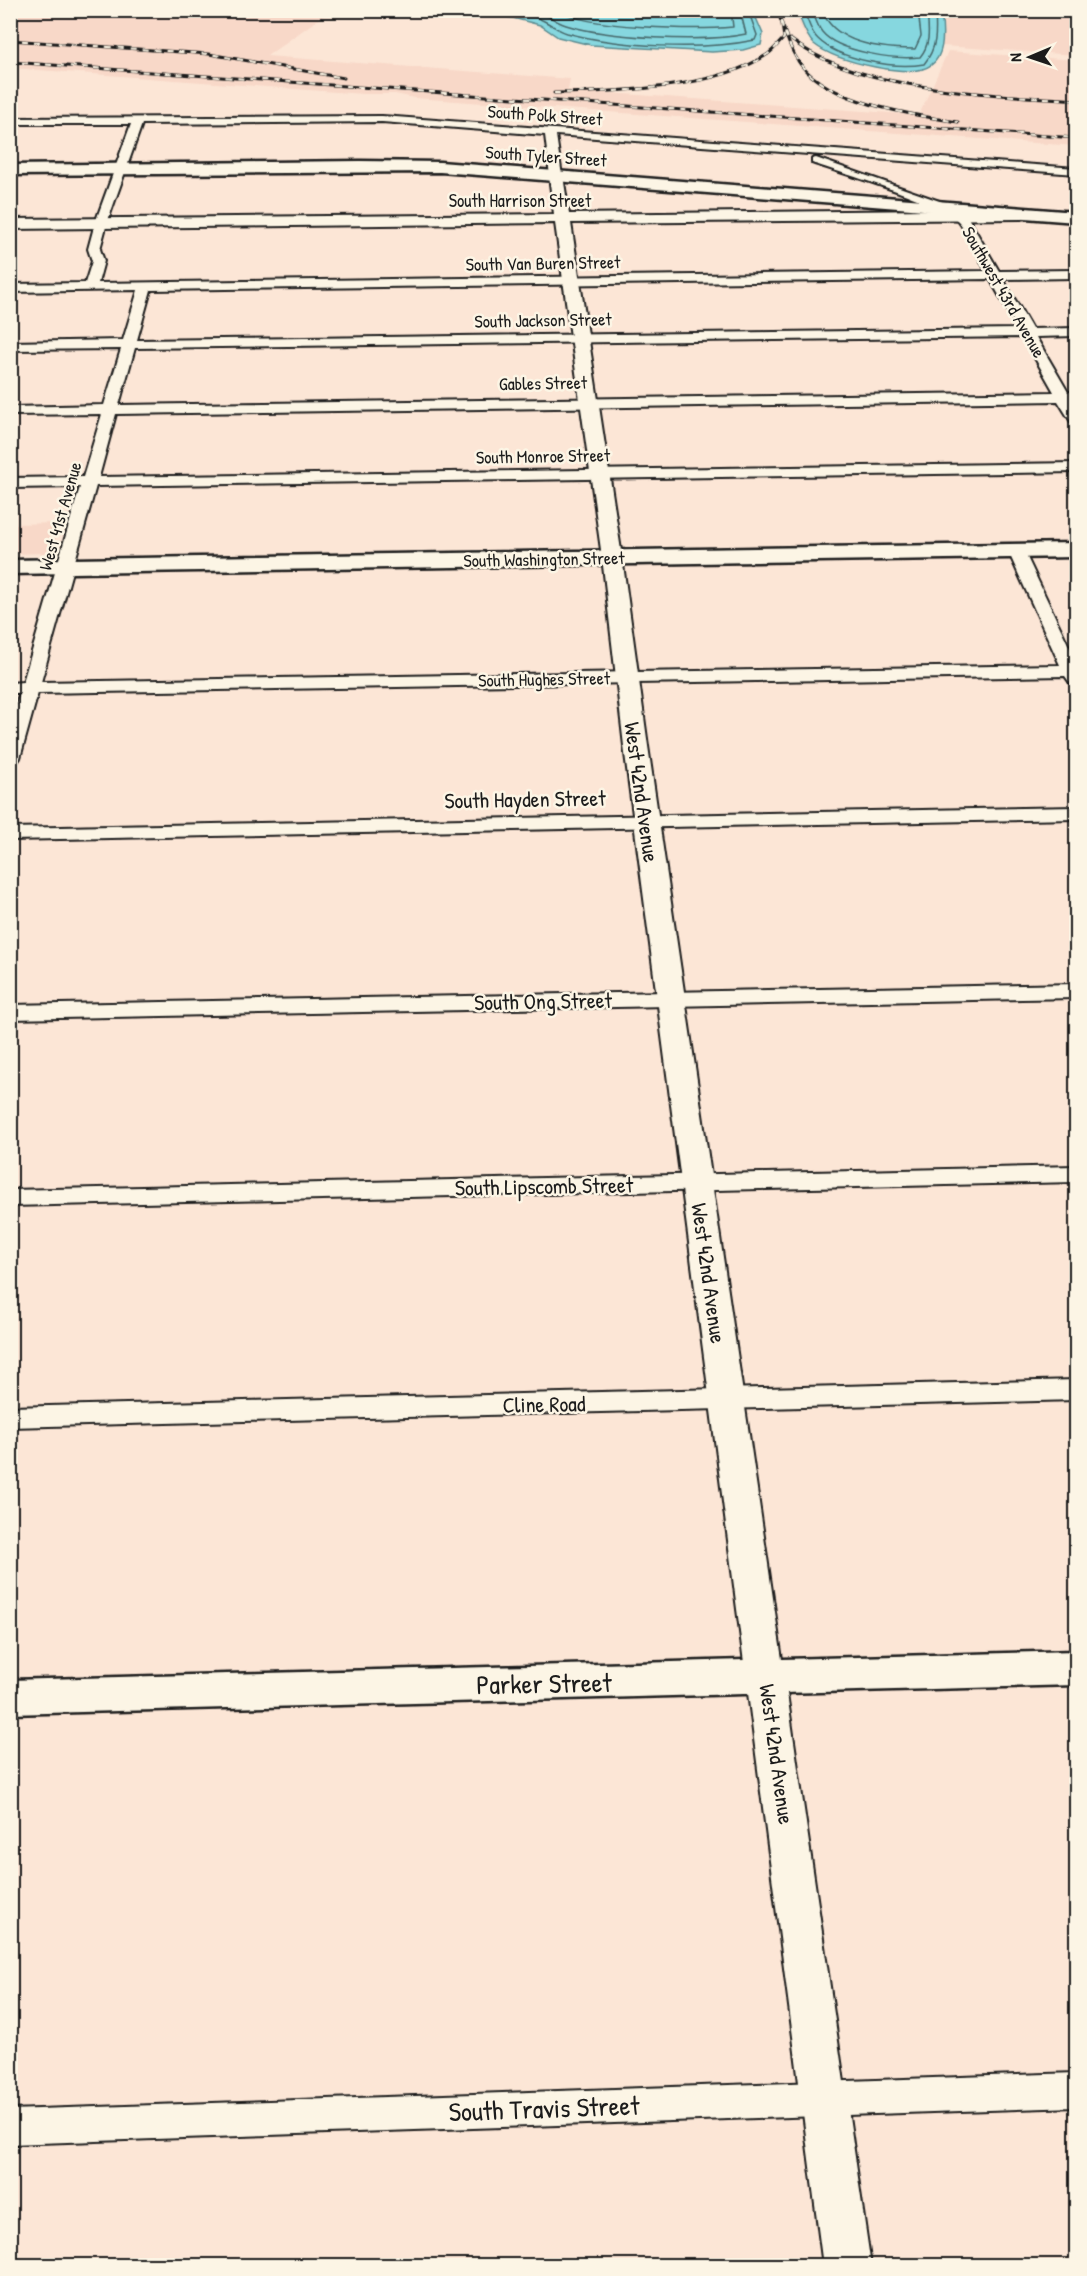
<svg xmlns="http://www.w3.org/2000/svg" width="1087" height="2276" viewBox="0 0 1087 2276" font-family="'Patrick Hand',sans-serif">
	<style>
		.built { fill: #f8d8c8 }
		.water { fill: #86d7df; stroke: #5c8c91; stroke-width: 1.5 }
		.lines { fill: none; stroke-linecap: round; stroke-linejoin: round }
		.shore { stroke: #46676a; stroke-width: 1.5 }
		.minor-casing { stroke: #1c1c1c; stroke-width: 4 }
		.tertiary-casing { stroke: #1c1c1c; stroke-width: 4 }
		.secondary-casing { stroke: #1c1c1c; stroke-width: 5 }
		.minor { fill: #fcf5e5; fill-rule: evenodd }
		.tertiary { fill: #fcf5e5; fill-rule: evenodd }
		.secondary { fill: #fcf5e5; fill-rule: evenodd }
		.rail-casing { stroke: #1c1c1c; stroke-width: 3 }
		.rail { stroke: #fcf5e5; stroke-width: 2; stroke-dasharray: 6; stroke-linecap: butt }
		.labels { text-anchor: middle; dominant-baseline: central; stroke-width: 5; stroke-linejoin: round; paint-order: stroke }
		.far-street-label { font-size: 18px; fill: #1c1c1c; stroke: #fcf5e5 }
		.street-label { font-size: 22px; fill: #1c1c1c; stroke: #fcf5e5 }
		.near-street-label { font-size: 27px; fill: #1c1c1c; stroke: #fcf5e5 }
	</style>
	<rect width="100%" height="100%" fill="#fce6d6"/>
	<filter id="ink" filterUnits="userSpaceOnUse"><feTurbulence type="fractalNoise" baseFrequency=".0167" numOctaves="2"/><feDisplacementMap in="SourceGraphic" scale="12" xChannelSelector="R" yChannelSelector="G"/><feConvolveMatrix kernelMatrix="1 2 1 2 8 2 1 2 1" color-interpolation-filters="sRGB"/></filter>
	<g filter="url(#ink)">
		<path class="built" d="M288,10l39,3 -60,43 303,23 -2,11 351,25 29,-64 128,9v86l-661,-48 -20,-4h-32l-352,-26v-57z
			M793,11h283v44l-270,-18z
			M60,523l-7,26 -7,4 -35,1v-30z"/>
		<path class="water" d="M463,11h290l10,23 -2,11 -18,5 -31,2 -121,-7 -33,-8 -18,-12 -27,-7z
			M797,11h144c8,59 -12,66 -66,56 -20,-4 -45,-10 -61,-23 -8,-7 -13,-24 -17,-33z"/>
		<g class="lines">
			<path class="shore" d="M502,10c14,2 28,4 40,10 9,4 15,10 25,13 52,14 135,18 188,7l2,-5 -9,-25
				M537,10c10,4 18,12 29,15 41,13 137,18 180,9l-6,-24
				M559,10c25,19 140,20 174,17l-2,-17
				M803,10c5,9 7,22 15,29 21,21 77,30 106,25 14,-17 12,-33 11,-54
				M812,10c3,7 5,16 10,22 16,20 73,28 98,25 12,-14 8,-30 7,-47
				M822,10c12,34 61,39 93,39l6,-13 -3,-26"/>
			<defs>
				<path id="minor" d="M382,116l694,52v6l-520,-39 6,41 -6,3 -6,-3 -5,-41 -163,-13 -240,2 -35,99 -7,26 4,12 -6,22 888,-12c-8,-15 -16,-35 -27,-49 -17,-20 -118,-49 -147,-59v-4l4,-1 132,46 19,12 32,55 77,-1v8l-73,1 29,50 44,-1v8l-40,1 32,55h8v8h-3l3,7v16l-5,-1 -13,-21 -942,13 -17,63 977,-14v9l-980,14 -55,196 1019,-17 -52,-114 8,-5 8,5 52,110v23l-6,-1 -5,-7 -1027,17 -18,65 -3,4 -7,2v-40l10,-31h-10v-10l13,-1 57,-195 -70,1v-10l73,-1 19,-63 -92,1v-8l94,-2 17,-56 -111,1v-8l113,-2 15,-50 -128,2v-8l75,-1 7,-22 -4,-12 7,-26 36,-99h-121v-6zM990,279l28,50 -881,11 14,-50zM1023,337l31,55 -935,13 16,-57z
					M1076,807v12l-1066,21v-12z
					M1076,984v14l-1066,21v-14z
					M1076,1166v16l-1066,24v-16z
					M1076,1380v20l-1066,27v-20z
					M1076,2073v34l-1066,37v-34z"/>
				<path id="tertiary" d="M556,172l7,4 6,38 452,-5 8,5 -8,5 -450,4 51,334 26,189 223,1520h-48l-199,-1520 -22,-189 -47,-334 -545,6v-10l544,-5 -5,-38z"/>
				<path id="secondary" d="M360,161l80,1 636,50v10l-636,-50 -430,3v-10z
					M1076,543v14l-1066,17v-14z
					M1076,1651v34l-1066,29v-34z"/>
			</defs>
			<use href="#minor" class="minor-casing"/>
			<use href="#tertiary" class="tertiary-casing"/>
			<use href="#secondary" class="secondary-casing"/>
			<use href="#minor" class="minor"/>
			<use href="#tertiary" class="tertiary"/>
			<use href="#secondary" class="secondary"/>
			<defs>
				<path id="rail" d="M777,10c7,18 12,39 24,55 29,38 112,50 157,57
					M790,39c69,53 201,55 286,61
					M10,40l199,14 135,24
					M10,62l1066,76
					M554,93c60,-1 163,-4 214,-39 6,-4 11,-11 16,-16l-2,-14"/>
			</defs>
			<use href="#rail" class="rail-casing"/>
			<use href="#rail" class="rail"/>
		</g>
	</g>
	<g class="labels">
		<g class="far-street-label">
			<text transform="translate(545 115) rotate(4)">South Polk Street</text>
			<text transform="translate(546 156) rotate(4)">South Tyler Street</text>
			<text x="520" y="200">South Harrison Street</text>
			<text transform="translate(543 263) rotate(-1)">South Van Buren Street</text>
			<text transform="translate(1004 292) rotate(60)">Southwest 43rd Avenue</text>
			<text transform="translate(543 320) rotate(-1)">South Jackson Street</text>
			<text transform="translate(543 383) rotate(-1)">Gables Street</text>
			<text transform="translate(543 456) rotate(-1)">South Monroe Street</text>
			<text transform="translate(60 516) rotate(-74)">West 41st Avenue</text>
			<text transform="translate(544 559) rotate(-1)">South Washington Street</text>
			<text transform="translate(544 679) rotate(-1)">South Hughes Street</text>
		</g>
		<g class="street-label">
			<text transform="translate(642 792) rotate(82)">West 42nd Avenue</text>
			<text transform="translate(525 799) rotate(-1)">South Hayden Street</text>
			<text transform="translate(543 1001) rotate(-1)">South Ong Street</text>
			<text transform="translate(544 1186) rotate(-1)">South Lipscomb Street</text>
			<text transform="translate(709 1273) rotate(82)">West 42nd Avenue</text>
			<text transform="translate(544 1404) rotate(-1)">Cline Road</text>
			<text transform="translate(777 1754) rotate(82)">West 42nd Avenue</text>
		</g>
		<g class="near-street-label">
			<text transform="translate(544 1683) rotate(-1)">Parker Street</text>
			<text transform="translate(544 2108) rotate(-2)">South Travis Street</text>
		</g>
	</g>
	<rect width="1087" height="2276" fill="none" stroke="#fcf5e5" stroke-width="36"/>
	<rect x="18" y="18" width="1051" height="2240" fill="none" stroke="#1c1c1c" stroke-width="2" filter="url(#ink)"/>
	<g transform="translate(1030 57) rotate(268)" stroke="#fcf5e5" stroke-width="4.5" paint-order="stroke">
	<path d="M0-4.5L10 22L0 15L-10 22Z" fill="#1c1c1c"/>
	<text y="-9" font-size="16" font-weight="bold" text-anchor="middle" fill="#1c1c1c">N</text>
	</g>
</svg>
